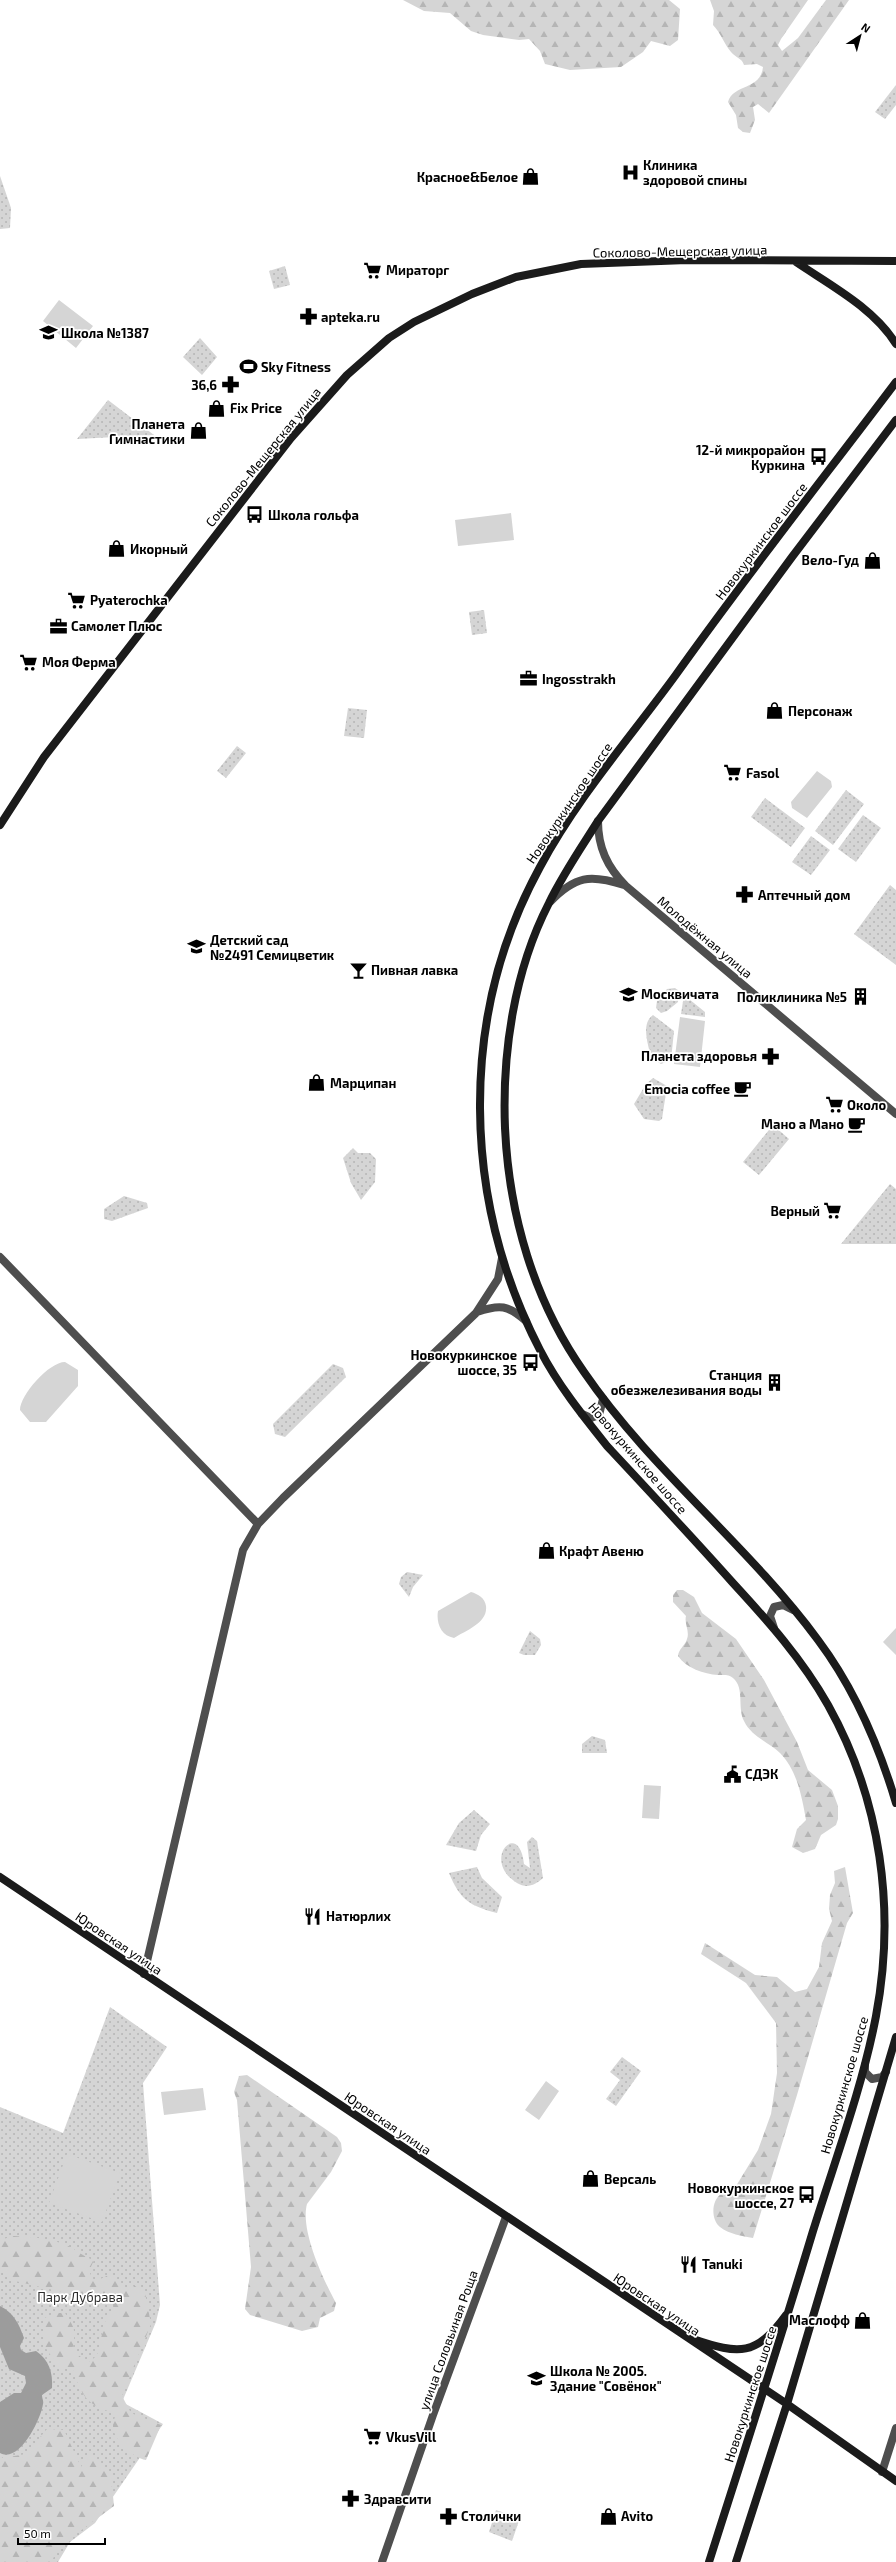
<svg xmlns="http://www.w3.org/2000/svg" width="896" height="2562" viewBox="0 0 896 2562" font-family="'Exo 2',sans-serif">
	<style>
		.grass { fill: url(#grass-dots) }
		.forest { fill: url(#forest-firs) }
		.pitch { fill: #d5d5d5 }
		.water { fill: #9c9c9c }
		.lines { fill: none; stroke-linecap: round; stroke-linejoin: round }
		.street { stroke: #4e4e4e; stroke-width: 8 }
		.secondary { stroke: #1b1b1b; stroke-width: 8 }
		.labels { text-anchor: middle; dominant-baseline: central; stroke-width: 3.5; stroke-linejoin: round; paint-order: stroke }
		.poi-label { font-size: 13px; font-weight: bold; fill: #000; stroke: #fff; text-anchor: start }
		.street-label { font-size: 13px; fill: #000; stroke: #fff }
		.park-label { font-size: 13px; fill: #2c2c2c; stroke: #fff }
	</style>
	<defs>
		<pattern id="grass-dots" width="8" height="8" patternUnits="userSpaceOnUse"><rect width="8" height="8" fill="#d5d5d5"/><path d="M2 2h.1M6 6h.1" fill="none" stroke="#b5b5b5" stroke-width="1.8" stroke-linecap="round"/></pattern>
		<pattern id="forest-firs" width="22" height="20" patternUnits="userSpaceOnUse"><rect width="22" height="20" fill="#d5d5d5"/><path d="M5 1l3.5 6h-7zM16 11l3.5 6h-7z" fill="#b5b5b5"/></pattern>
	</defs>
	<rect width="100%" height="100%" fill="#fff"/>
	<path class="grass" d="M896,85v20l-11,14 -10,-7z
		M0,176l11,32 -1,20 -10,1z
		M285,266l5,19 -16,4 -5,-18z
		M200,338l17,19 -15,18 -19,-18z
		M108,400l46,35 -77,4z
		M484,610l3,23 -15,2 -3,-23z
		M348,708l19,2 -3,28 -20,-2z
		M237,746l9,7 -20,25 -9,-7z
		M846,790l18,14 -31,41 -18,-14z
		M765,798l40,30 -14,19 -40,-30z
		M863,815l18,13 -25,34 -18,-13z
		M811,836l19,14 -19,25 -19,-13z
		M890,885l6,5v75l-42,-31z
		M675,988l4,3 -1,11 -11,9 -6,2 -5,-5 1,-7 10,-12z
		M684,995l21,17v5l-24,-3z
		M653,1015l21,16 -3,29 -10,4 -10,-6c-2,-12 -11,-34 2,-43z
		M653,1078l14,8 -5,33 -3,2 -15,-2 -10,-15 12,-20z
		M773,1125l16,14 -30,36 -16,-13z
		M353,1148l5,5h12l6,6 -1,23 -14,18 -10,-17 -8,-25z
		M890,1184l6,5v55h-55z
		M124,1196l23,7 1,5 -36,13 -8,-2v-10z
		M333,1364l10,4 3,9 -61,60 -10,-3 -2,-10z
		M407,1572l16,3 -10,12 -4,10 -10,-13 2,-7z
		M530,1631l10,8 1,6 -6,10h-11l-5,-2z
		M592,1736l13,4 2,13h-25v-9z
		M474,1810l16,14 -9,11 -5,16 -30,-6 13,-22z
		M532,1837l5,4 6,37c-8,7 -16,11 -26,5 -37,-23 2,-65 7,-19l6,4 -3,-26z
		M477,1867l5,11 20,19 -5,16c-27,-7 -37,-13 -48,-40z
		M110,2007l57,40 -24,36 17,222 -4,17 -34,80 41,22 -68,99 -25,19 -12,20h-58v-455l63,26z
		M622,2057l19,14 -25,35 -10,-7 14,-19 -10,-8z
		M496,2510l24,8 -8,23 -23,-9z"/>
	<path class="forest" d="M403,0h266l11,9 -2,31 -8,6 -19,-5 -8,11 -22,15 -51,3 -25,-6 -5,-13 -11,-12 -10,1 -36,-5 -12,-4 -21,-18 -26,-2z
		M710,0h98l-27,39 -3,6 4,6 16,-13 28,-38h23l-80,113 -11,-9 -5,3 2,13 -5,13 -7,-1 -5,-4 -2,-13 -8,-13c5,-18 33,-12 35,-35l-6,-3 -13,1c-2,-7 -8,-7 -13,-13 -7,-8 -10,-19 -18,-27l1,-14z
		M677,1590h6l11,7 8,16 34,26 28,41 33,62 11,28 24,20 6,16v13l-2,6 -15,10 -6,14 -12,4 -11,-6 5,-18 9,-9c-4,-23 -9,-50 -26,-67 -12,-11 -29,-17 -36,-32 -7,-13 1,-33 -11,-43 -4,-4 -10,-3 -15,-3 -14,-1 -32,-7 -40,-19 1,-8 7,-10 9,-17 3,-8 -3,-15 -1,-23l-13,-14v-7z
		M845,1867l8,46 -6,10 -50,172 -44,143c-11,-2 -24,-4 -33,-11 -9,-7 -9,-26 1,-33 3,-2 9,-2 12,-3l25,-41 13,-36 6,-41 -1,-50 -30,-40 -45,-29 4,-11 50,32 22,2 18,15 12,-3 12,-22 3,-24 10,-22 -3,-12 1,-14 5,-12 -1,-12z
		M247,2075l90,62 4,6 1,8 -11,21 -24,32c-7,26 16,75 29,99l-2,8 -14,7 -2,9 -16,4 -52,-16 -5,-6 6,-42 -14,-167 -3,-8 5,-16z
		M14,2236c17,1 36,2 52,9 10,4 17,12 28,15l-5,11 5,11 17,-8 11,15 13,-3 10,7 6,31 -29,72 9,17 30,12 -15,35c-13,-2 -33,-20 -33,-34 0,-4 2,-9 3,-13 -30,-7 -35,-18 -44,-46l-12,2 -17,-25v-25l11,-6h11c3,5 9,13 9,18 2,22 -10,14 14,31 15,-6 12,-23 15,-36 2,-6 8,-11 11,-16l-1,-6 -102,-24 -11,-11v-29z
		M47,2429l17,1 17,37 9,-14 21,23 3,30 -54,40 -9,16h-51v-106l3,2 23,-4z"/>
	<path class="pitch" d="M59,300l34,26 -17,22 -33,-27z
		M511,513l3,27 -56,6 -3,-26z
		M817,771l14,10 1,6 -25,31 -15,-10 -1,-6z
		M680,1017l25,4 -5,46 -26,-3z
		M65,1362l13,8v16l-32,36h-16l-10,-12c0,-15 29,-48 45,-48z
		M471,1592c7,2 14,6 15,14 2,17 -20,24 -32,32 -13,-2 -18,-15 -16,-27z
		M896,1628v27l-13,-13z
		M644,1785l17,1 -2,33 -17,-1z
		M546,2081l13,10 -20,29 -14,-10z
		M203,2088l3,22 -42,5 -3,-23z
		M67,2154l53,19 -18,49 -53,-19z"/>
	<path class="water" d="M0,2306c14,7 19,18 24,32l-4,8 1,4 5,3 10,-2c13,9 17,21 16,37l-10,7c0,3 2,7 1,9 -2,15 -24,60 -43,49v-51l14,-9h7l5,-10 -1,-7 -16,-7 -9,-22z"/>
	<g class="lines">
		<path class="street" d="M598,821c0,26 9,46 28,65l270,228
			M550,902c25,-26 40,-28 74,-17
			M0,1257l258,267
			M477,1312c23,-8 31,-7 49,9
			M582,1414l9,4 8,-3 4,-16
			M774,1628l-4,-12 4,-9 9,-2 10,5
			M144,1974l99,-424 15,-26 25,-26 193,-185 22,-34 4,-21
			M865,2065v7l7,7 10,-2 4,-5
			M882,2472l14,-44
			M382,2562l51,-147 73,-198"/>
		<path class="secondary" d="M796,262c34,23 78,46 100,82
			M896,420l-104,137 -194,264c-17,27 -35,53 -49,82 -35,68 -47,150 -44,225 4,87 29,173 79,244 67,98 164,173 234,268 36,48 61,106 78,163
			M0,825l44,-68 247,-319 56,-63 42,-37 25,-16 58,-28 44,-17 65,-13 106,-4 209,1
			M0,1877l787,527 109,77
			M693,2339c47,16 63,17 93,-24
			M709,2562c35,-110 71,-221 104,-331 22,-71 49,-142 63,-215 20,-106 5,-216 -48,-311 -26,-46 -60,-84 -95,-122 -41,-46 -84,-92 -126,-137 -24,-30 -49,-61 -67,-96 -78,-151 -82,-333 0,-483 37,-69 89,-128 135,-191 71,-100 147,-196 221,-294
			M736,2562l51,-158 109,-367"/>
	</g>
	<defs>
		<symbol id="hospital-bare" viewBox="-9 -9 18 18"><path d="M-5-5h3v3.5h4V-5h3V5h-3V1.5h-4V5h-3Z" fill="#000" stroke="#fff" stroke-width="2.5" paint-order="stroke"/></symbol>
		<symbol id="shop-bare" viewBox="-9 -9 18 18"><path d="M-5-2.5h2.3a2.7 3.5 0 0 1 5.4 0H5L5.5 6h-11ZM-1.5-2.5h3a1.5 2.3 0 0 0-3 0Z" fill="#000" stroke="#fff" stroke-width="2.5" paint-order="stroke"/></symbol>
		<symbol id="supermarket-bare" viewBox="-9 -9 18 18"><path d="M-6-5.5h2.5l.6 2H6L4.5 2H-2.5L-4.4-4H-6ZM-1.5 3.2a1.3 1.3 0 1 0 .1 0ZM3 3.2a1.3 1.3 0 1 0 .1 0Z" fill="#000" stroke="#fff" stroke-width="2.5" paint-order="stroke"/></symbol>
		<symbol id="pharmacy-bare" viewBox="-9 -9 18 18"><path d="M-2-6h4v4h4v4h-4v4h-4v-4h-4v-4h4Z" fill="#000" stroke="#fff" stroke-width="2.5" paint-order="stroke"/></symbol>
		<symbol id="school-bare" viewBox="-9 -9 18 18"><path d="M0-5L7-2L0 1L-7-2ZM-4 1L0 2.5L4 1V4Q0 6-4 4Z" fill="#000" stroke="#fff" stroke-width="2.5" paint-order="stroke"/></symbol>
		<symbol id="stadium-bare" viewBox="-9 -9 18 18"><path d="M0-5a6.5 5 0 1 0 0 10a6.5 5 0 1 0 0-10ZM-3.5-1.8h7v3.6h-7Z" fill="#000" stroke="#fff" stroke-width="2.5" paint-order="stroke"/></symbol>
		<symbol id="bus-bare" viewBox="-9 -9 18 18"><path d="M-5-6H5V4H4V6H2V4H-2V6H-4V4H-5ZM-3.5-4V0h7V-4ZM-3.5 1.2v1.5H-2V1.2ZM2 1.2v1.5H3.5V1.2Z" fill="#000" stroke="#fff" stroke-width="2.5" paint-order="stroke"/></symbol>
		<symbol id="office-bare" viewBox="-9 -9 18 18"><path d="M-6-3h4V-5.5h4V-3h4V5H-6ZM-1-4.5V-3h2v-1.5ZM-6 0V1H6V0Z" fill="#000" stroke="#fff" stroke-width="2.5" paint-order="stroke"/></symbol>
		<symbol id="bar-bare" viewBox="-9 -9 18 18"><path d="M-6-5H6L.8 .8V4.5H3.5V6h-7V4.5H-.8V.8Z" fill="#000" stroke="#fff" stroke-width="2.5" paint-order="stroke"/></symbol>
		<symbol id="building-bare" viewBox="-9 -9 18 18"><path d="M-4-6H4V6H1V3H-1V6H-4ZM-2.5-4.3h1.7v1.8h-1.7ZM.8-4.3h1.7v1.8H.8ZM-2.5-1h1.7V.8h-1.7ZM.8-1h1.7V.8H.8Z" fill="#000" stroke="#fff" stroke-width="2.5" paint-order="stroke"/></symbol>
		<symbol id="cafe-bare" viewBox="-9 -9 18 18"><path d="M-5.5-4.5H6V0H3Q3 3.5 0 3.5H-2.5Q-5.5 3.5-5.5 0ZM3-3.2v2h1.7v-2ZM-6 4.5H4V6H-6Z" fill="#000" stroke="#fff" stroke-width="2.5" paint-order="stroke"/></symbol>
		<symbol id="civic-bare" viewBox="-9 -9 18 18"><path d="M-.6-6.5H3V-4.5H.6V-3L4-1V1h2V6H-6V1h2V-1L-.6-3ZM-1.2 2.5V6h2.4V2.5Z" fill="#000" stroke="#fff" stroke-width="2.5" paint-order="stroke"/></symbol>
		<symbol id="restaurant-bare" viewBox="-9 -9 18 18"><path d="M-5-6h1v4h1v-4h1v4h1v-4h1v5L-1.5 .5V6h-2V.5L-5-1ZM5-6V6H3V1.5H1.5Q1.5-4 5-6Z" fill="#000" stroke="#fff" stroke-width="2.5" paint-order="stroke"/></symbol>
	</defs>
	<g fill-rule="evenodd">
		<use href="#hospital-bare" x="618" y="160" width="25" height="25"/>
		<use href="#shop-bare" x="518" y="164" width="25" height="25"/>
		<use href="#supermarket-bare" x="360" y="258" width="25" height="25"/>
		<use href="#pharmacy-bare" x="296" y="304" width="25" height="25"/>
		<use href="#school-bare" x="36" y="320" width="25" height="25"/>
		<use href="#stadium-bare" x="236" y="354" width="25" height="25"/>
		<use href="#pharmacy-bare" x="218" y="372" width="25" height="25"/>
		<use href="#shop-bare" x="204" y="396" width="25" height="25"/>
		<use href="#shop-bare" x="186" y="418" width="25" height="25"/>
		<use href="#bus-bare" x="806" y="444" width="25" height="25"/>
		<use href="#bus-bare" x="242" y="502" width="25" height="25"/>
		<use href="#shop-bare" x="104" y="536" width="25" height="25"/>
		<use href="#shop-bare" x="860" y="548" width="25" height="25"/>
		<use href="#supermarket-bare" x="64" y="588" width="25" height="25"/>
		<use href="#office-bare" x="46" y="614" width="25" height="25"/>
		<use href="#supermarket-bare" x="16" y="650" width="25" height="25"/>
		<use href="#office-bare" x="516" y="666" width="25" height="25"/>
		<use href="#shop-bare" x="762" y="698" width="25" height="25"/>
		<use href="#supermarket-bare" x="720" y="760" width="25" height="25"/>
		<use href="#pharmacy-bare" x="732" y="882" width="25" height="25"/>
		<use href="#school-bare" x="184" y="934" width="25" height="25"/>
		<use href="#bar-bare" x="346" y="958" width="25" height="25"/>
		<use href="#school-bare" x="616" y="982" width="25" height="25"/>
		<use href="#building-bare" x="848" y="984" width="25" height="25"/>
		<use href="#pharmacy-bare" x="758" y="1044" width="25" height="25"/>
		<use href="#shop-bare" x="304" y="1070" width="25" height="25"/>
		<use href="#cafe-bare" x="730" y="1076" width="25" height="25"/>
		<use href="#supermarket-bare" x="822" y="1092" width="25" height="25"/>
		<use href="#cafe-bare" x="844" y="1112" width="25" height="25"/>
		<use href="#supermarket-bare" x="820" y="1198" width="25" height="25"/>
		<use href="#bus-bare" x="518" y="1350" width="25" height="25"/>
		<use href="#building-bare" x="762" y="1370" width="25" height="25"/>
		<use href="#shop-bare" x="534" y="1538" width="25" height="25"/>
		<use href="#civic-bare" x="720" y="1762" width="25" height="25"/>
		<use href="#restaurant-bare" x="300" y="1904" width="25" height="25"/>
		<use href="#shop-bare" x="578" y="2166" width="25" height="25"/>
		<use href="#bus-bare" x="794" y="2182" width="25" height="25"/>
		<use href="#restaurant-bare" x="676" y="2252" width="25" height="25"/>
		<use href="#shop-bare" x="850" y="2308" width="25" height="25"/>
		<use href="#school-bare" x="524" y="2366" width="25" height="25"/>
		<use href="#supermarket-bare" x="360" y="2424" width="25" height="25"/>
		<use href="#pharmacy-bare" x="338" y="2486" width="25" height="25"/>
		<use href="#pharmacy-bare" x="436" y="2504" width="25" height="25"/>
		<use href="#shop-bare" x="596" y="2504" width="25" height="25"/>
	</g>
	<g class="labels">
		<g class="poi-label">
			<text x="643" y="165">Клиника<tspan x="643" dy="15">здоровой спины</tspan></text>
			<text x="518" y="177" text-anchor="end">Красное&amp;Белое</text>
			<text x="386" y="270">Мираторг</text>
			<text x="321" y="317">apteka.ru</text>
			<text x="61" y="333">Школа №1387</text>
			<text x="261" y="367">Sky Fitness</text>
			<text x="217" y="385" text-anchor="end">36,6</text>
			<text x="230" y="408">Fix Price</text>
			<text x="185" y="424" text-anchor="end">Планета<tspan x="185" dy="15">Гимнастики</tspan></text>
			<text x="805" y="450" text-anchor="end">12-й микрорайон<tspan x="805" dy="15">Куркина</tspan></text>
			<text x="268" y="515">Школа гольфа</text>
			<text x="130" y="549">Икорный</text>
			<text x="859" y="560" text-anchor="end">Вело-Гуд</text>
			<text x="90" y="600">Pyaterochka</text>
			<text x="71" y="626">Самолет Плюс</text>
			<text x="42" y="662">Моя Ферма</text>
			<text x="542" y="679">Ingosstrakh</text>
			<text x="788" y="711">Персонаж</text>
			<text x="746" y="773">Fasol</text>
			<text x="758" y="895">Аптечный дом</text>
			<text x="210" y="940">Детский сад<tspan x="210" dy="15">№2491 Семицветик</tspan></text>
			<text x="371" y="970">Пивная лавка</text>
			<text x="641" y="994">Москвичата</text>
			<text x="847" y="997" text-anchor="end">Поликлиника №5</text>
			<text x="757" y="1056" text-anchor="end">Планета здоровья</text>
			<text x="330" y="1083">Марципан</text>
			<text x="730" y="1089" text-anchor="end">Emocia coffee</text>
			<text x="847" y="1105">Около</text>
			<text x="844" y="1124" text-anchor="end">Мано а Мано</text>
			<text x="820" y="1211" text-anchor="end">Верный</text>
			<text x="517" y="1355" text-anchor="end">Новокуркинское<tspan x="517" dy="15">шоссе, 35</tspan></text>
			<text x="762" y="1375" text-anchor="end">Станция<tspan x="762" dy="15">обезжелезивания воды</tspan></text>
			<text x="559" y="1551">Крафт Авеню</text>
			<text x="745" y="1774">СДЭК</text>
			<text x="326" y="1916">Натюрлих</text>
			<text x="604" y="2179">Версаль</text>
			<text x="794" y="2188" text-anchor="end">Новокуркинское<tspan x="794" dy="15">шоссе, 27</tspan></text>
			<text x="702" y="2264">Tanuki</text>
			<text x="850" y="2320" text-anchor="end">Маслофф</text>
			<text x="550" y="2371">Школа № 2005.<tspan x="550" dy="15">Здание "Совёнок"</tspan></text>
			<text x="386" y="2437">VkusVill</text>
			<text x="364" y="2499">Здравсити</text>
			<text x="461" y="2516">Столички</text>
			<text x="621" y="2516">Avito</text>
		</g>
		<g class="street-label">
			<text transform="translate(680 251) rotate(-1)">Соколово-Мещерская улица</text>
			<text transform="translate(263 457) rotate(-51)">Соколово-Мещерская улица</text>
			<text transform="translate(761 541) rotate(-53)">Новокуркинское шоссе</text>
			<text transform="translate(569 803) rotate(-56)">Новокуркинское шоссе</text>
			<text transform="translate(705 937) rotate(40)">Молодёжная улица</text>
			<text transform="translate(638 1458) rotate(49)">Новокуркинское шоссе</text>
			<text transform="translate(119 1943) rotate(34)">Юровская улица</text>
			<text transform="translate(844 2085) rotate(-74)">Новокуркинское шоссе</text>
			<text transform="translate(388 2123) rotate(34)">Юровская улица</text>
			<text transform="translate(657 2304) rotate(34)">Юровская улица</text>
			<text transform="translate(448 2340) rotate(-70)">улица Соловьиная Роща</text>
			<text transform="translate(750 2394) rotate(-72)">Новокуркинское шоссе</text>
		</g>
		<g class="park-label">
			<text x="80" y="2297">Парк Дубрава</text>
		</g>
	</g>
	<g transform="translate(860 36) rotate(36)" stroke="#ffffff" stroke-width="3" paint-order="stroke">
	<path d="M0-3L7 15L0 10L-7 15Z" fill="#000000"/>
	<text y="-6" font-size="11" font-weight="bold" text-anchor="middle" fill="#000000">N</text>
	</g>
	<path d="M18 2538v6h87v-6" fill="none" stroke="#000000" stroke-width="2"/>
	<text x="24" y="2538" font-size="12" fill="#000000" stroke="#ffffff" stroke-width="3" paint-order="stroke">50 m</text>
</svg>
